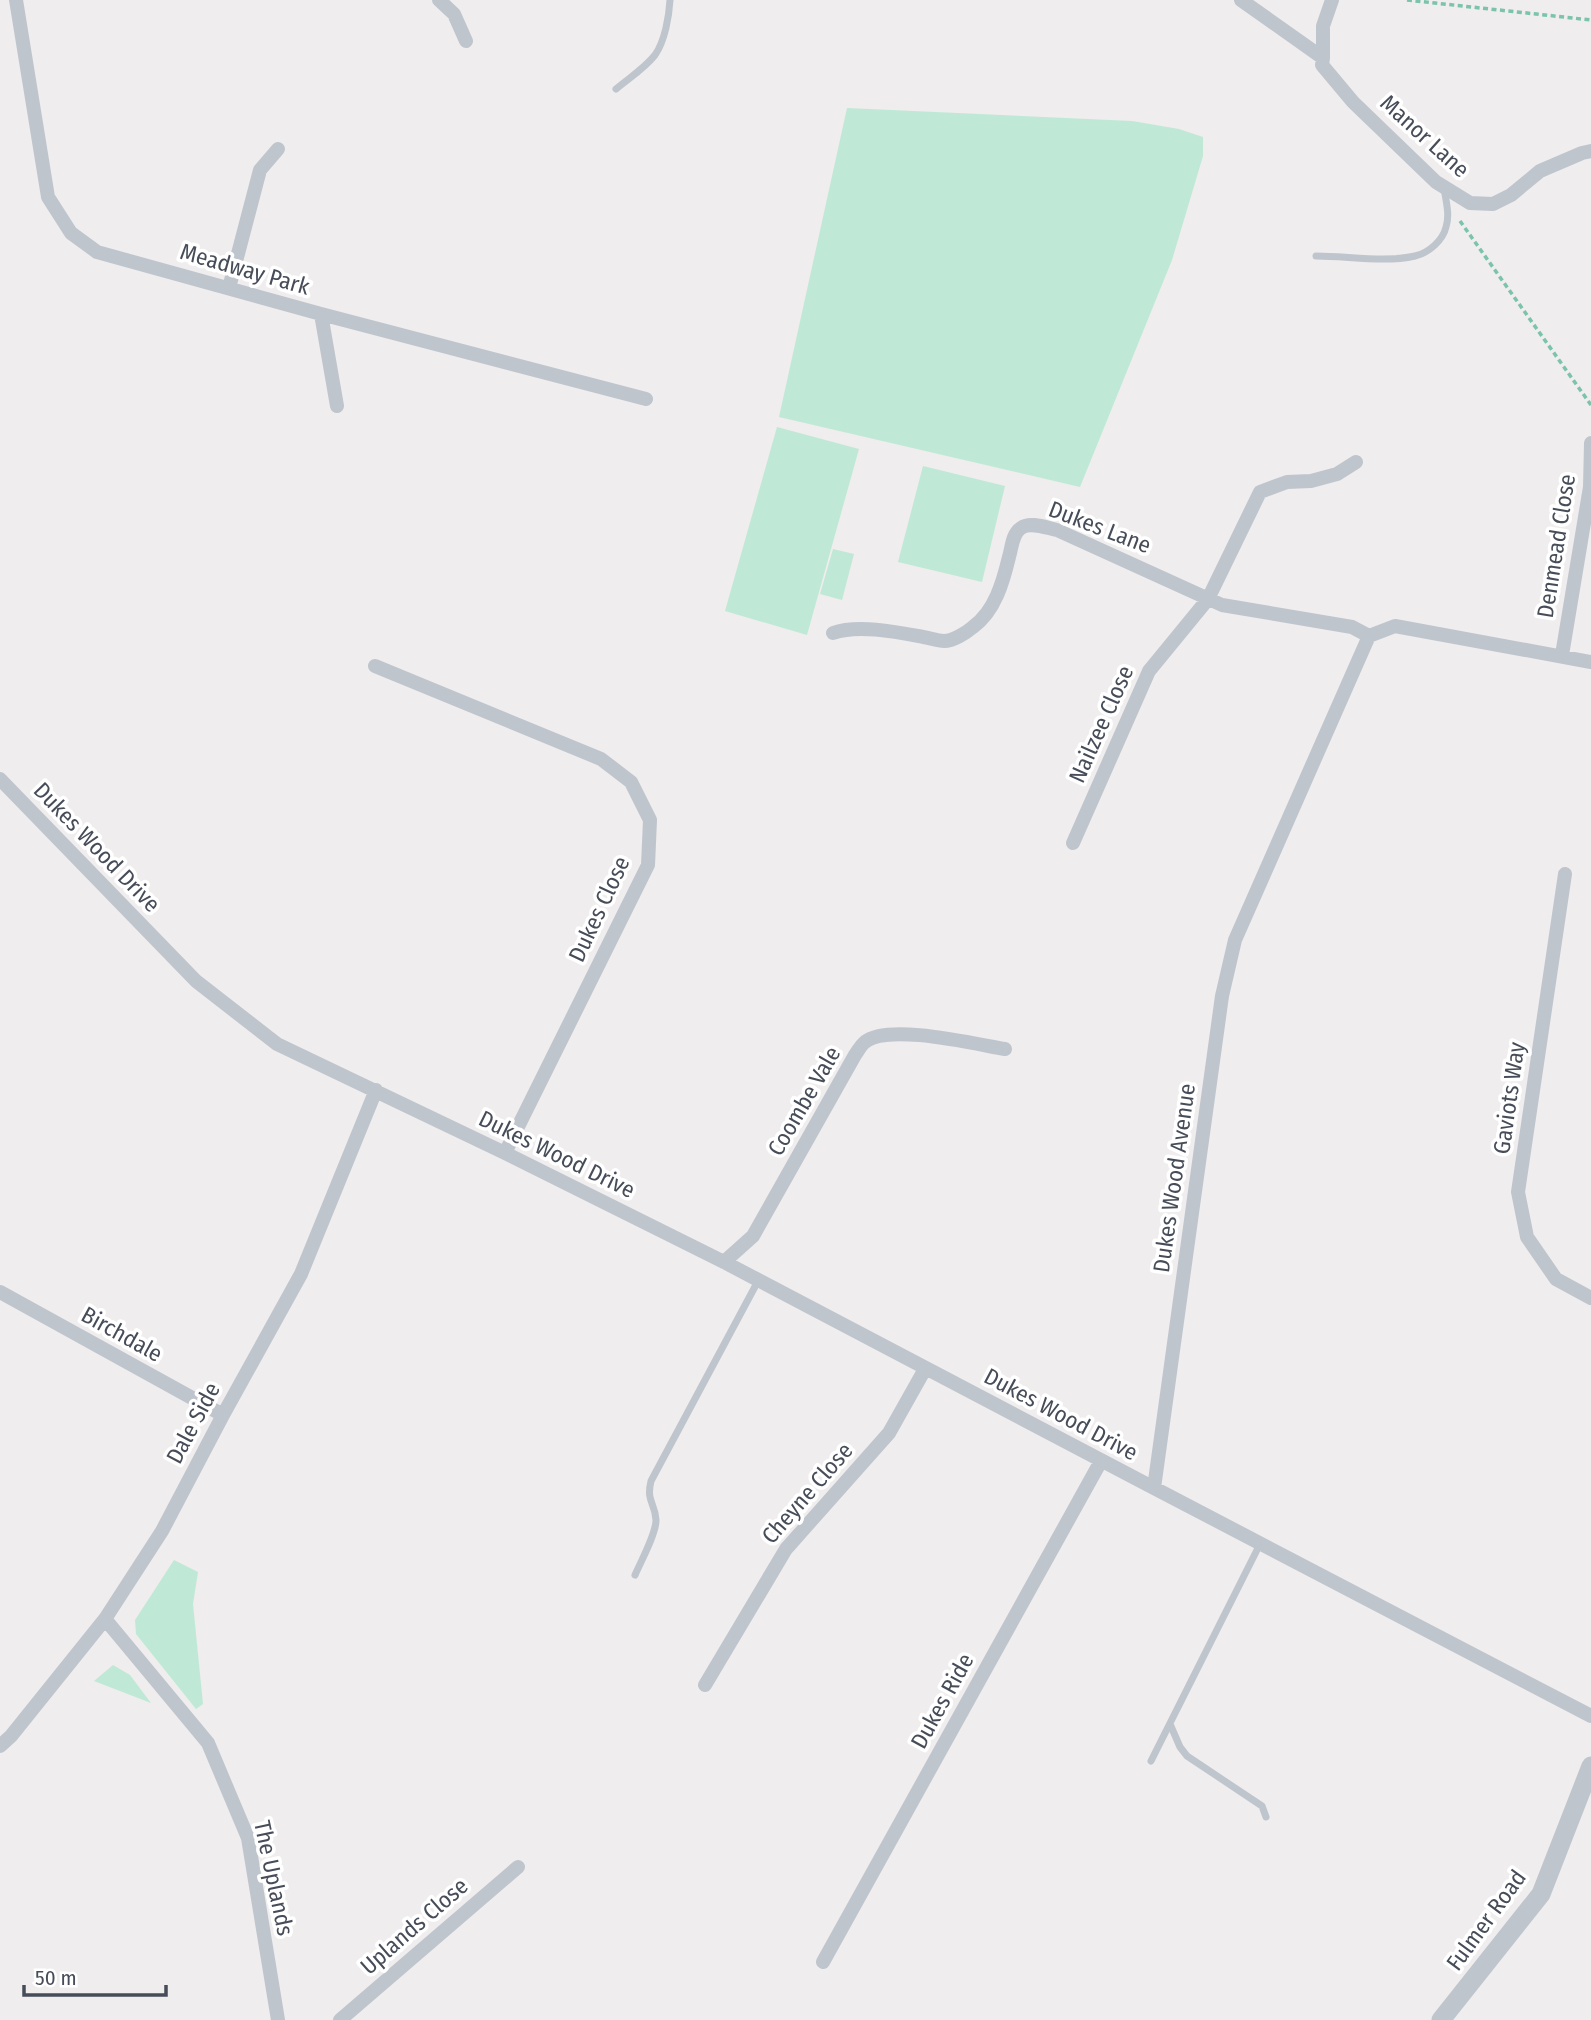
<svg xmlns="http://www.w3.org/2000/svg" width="1591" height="2020" viewBox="0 0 1591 2020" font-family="'Fira Sans Condensed',sans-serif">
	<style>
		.green { fill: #bfe9d6 }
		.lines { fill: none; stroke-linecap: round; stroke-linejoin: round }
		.path { stroke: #7bc3aa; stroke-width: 3.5; stroke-dasharray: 5 3.5; stroke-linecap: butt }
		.service { stroke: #bfc5cd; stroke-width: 7 }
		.minor { stroke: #bfc5cd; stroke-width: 14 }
		.tertiary { stroke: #bfc5cd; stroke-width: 19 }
		.labels { text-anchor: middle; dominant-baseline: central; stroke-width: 7; stroke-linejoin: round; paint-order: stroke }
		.street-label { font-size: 23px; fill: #474d58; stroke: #fff }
	</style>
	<rect width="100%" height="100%" fill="#efeded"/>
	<path class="green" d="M847,108l285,13 47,8 24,8v19l-31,104 -92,227 -301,-70z
		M777,427l82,22 -52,186 -82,-24z
		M923,466l82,20 -23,96 -84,-20z
		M833,549l21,5 -12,46 -22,-6z
		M174,1560l24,12 -5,32 10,100 -7,5 -60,-75 -1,-14z
		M113,1665l17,10 21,28 -57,-22z"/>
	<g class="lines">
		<path class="path" d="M1407,0l184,20
			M1460,221l131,184"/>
		<path class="service" d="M616,89c13,-11 29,-21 39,-34 10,-14 14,-39 15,-55
			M1316,256c32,0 68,7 99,0 14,-3 28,-16 31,-29 4,-12 0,-26 -2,-39
			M635,1575c6,-14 21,-41 21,-55 -1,-18 -10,-18 -5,-39l107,-200
			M1170,1724l10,23 7,9 75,50 4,11
			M1151,1761l109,-217"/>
		<path class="minor" d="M16,0l32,197 23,36 26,19 224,62 325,85
			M439,0l15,14 12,27
			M1241,0l82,58 -1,7 31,37 83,80 34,21 23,1 18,-9 29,-24 42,-18 9,-2
			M1323,58v-32l9,-26
			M229,288l31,-118 18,-21
			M321,314l16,92
			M833,633c25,-9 64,-1 90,4 7,1 14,4 21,4 9,0 22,-8 29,-14 22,-16 30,-45 36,-70 3,-10 3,-23 12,-29 9,-7 26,0 36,2l165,75 130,22 17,9
			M1562,655l28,-168 1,-44
			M1591,662l-196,-36 -26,10 -134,304 -13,56 -68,492 437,228
			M375,666l226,93 30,23 19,38 -2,45 -143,288
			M0,779l196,202 81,63 228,109 219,109 430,226
			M1073,843l76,-172 59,-72 52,-107 27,-10 24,-1 26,-7 19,-12
			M1565,874l-47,318 9,45 29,42 35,19
			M724,1262l29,-26 102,-181c3,-4 6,-10 10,-13 23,-19 110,2 140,7
			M0,1292l223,123
			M105,1619l103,124 40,95 30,182
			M705,1685l81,-136 103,-116 36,-64
			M0,1746l11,-10 94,-117 57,-88 61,-116 78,-141 75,-184
			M823,1962l278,-501
			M340,2020l178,-153"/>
		<path class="tertiary" d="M1441,2020l100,-126 50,-128"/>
	</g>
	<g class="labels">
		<g class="street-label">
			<text transform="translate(1425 136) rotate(42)">Manor Lane</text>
			<text transform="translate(245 269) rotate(16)">Meadway Park</text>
			<text transform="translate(1100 527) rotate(21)">Dukes Lane</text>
			<text transform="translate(1556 546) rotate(-81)">Denmead Close</text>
			<text transform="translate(1101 724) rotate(-66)">Nailzee Close</text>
			<text transform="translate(97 847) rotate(46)">Dukes Wood Drive</text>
			<text transform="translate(599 909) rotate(-65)">Dukes Close</text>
			<text transform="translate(1509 1098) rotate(-82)">Gaviots Way</text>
			<text transform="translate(804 1101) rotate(-60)">Coombe Vale</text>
			<text transform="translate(557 1154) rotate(26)">Dukes Wood Drive</text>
			<text transform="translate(1174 1178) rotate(-82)">Dukes Wood Avenue</text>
			<text transform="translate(122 1334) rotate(29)">Birchdale</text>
			<text transform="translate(1061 1414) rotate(28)">Dukes Wood Drive</text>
			<text transform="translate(193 1423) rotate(-62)">Dale Side</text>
			<text transform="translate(807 1493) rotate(-49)">Cheyne Close</text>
			<text transform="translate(942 1701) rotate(-61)">Dukes Ride</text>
			<text transform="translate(274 1878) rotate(78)">The Uplands</text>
			<text transform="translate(1486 1920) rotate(-54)">Fulmer Road</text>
			<text transform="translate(414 1926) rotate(-41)">Uplands Close</text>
		</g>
	</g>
	<path d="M24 1985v10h142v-10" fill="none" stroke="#474d58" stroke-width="3.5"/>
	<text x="35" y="1985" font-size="21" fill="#474d58" stroke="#ffffff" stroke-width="5" paint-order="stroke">50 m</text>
</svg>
